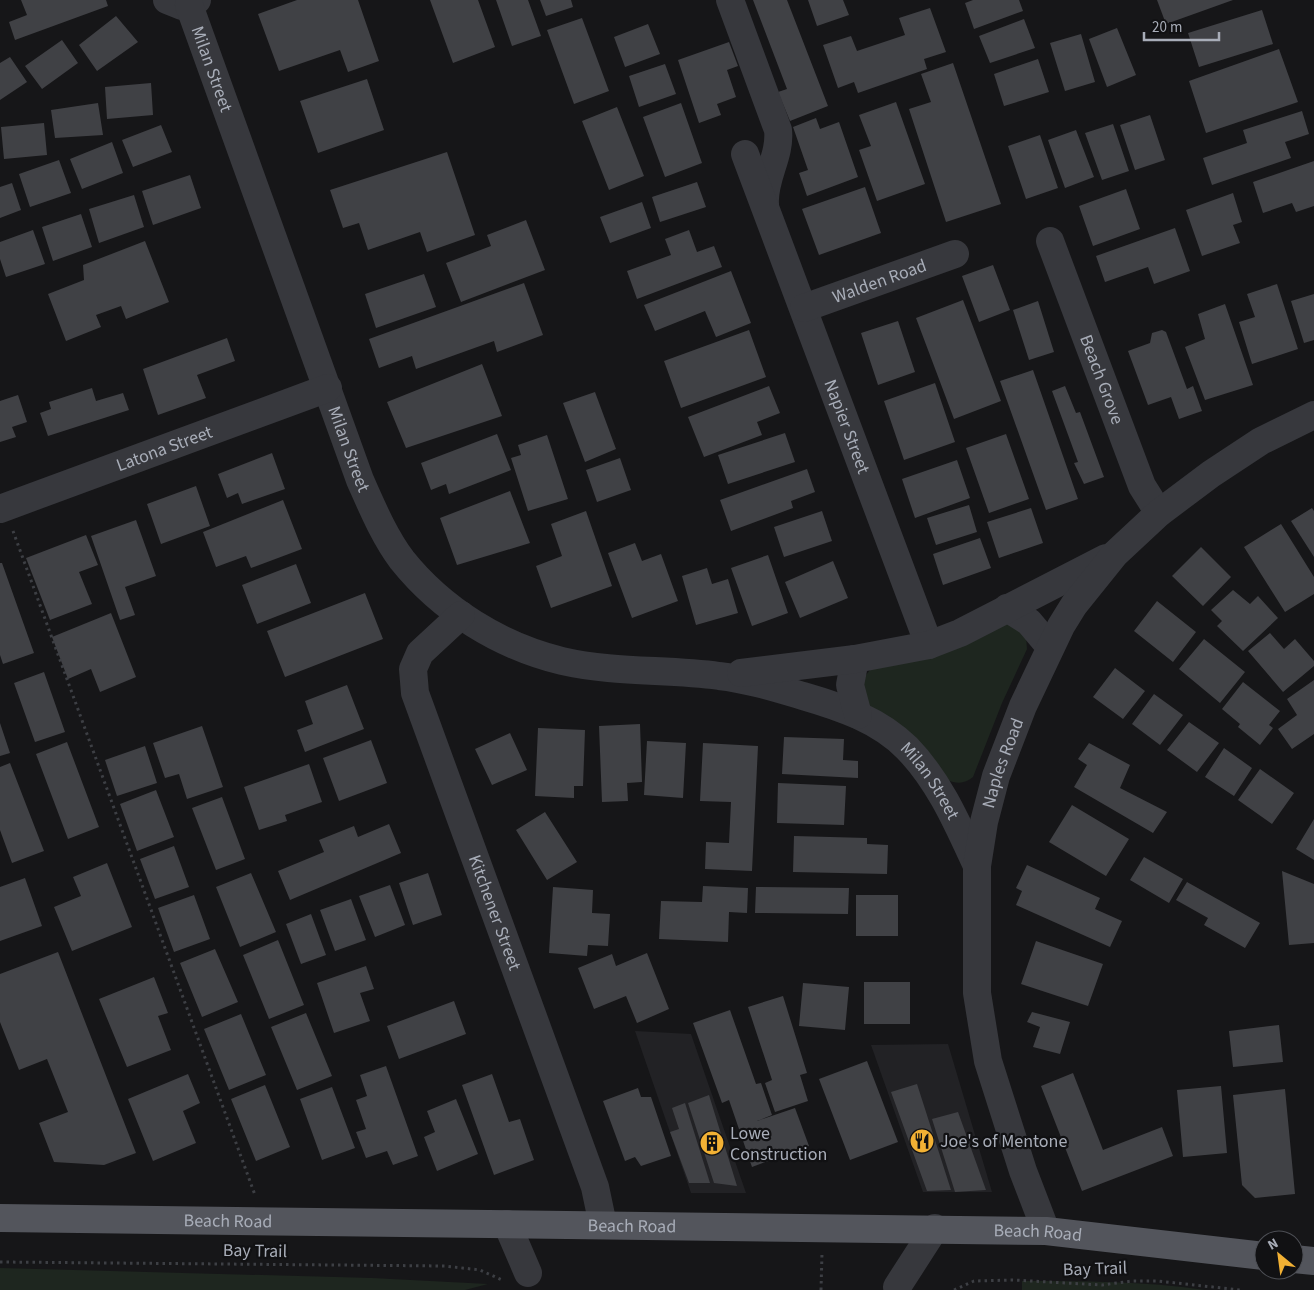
<svg xmlns="http://www.w3.org/2000/svg" width="1314" height="1290" viewBox="0 0 1314 1290" font-family="'Source Sans 3',sans-serif">
	<style>
		.built { fill: #222225 }
		.green { fill: #1e261f }
		.building { fill: #404145 }
		.lines { fill: none; stroke-linecap: round; stroke-linejoin: round }
		.path { stroke: #3d3f44; stroke-width: 3; stroke-dasharray: 2.5 4; stroke-linecap: butt }
		.minor { stroke: #37383d; stroke-width: 28 }
		.major { stroke: #53555c; stroke-width: 28 }
		.labels { text-anchor: middle; dominant-baseline: central; stroke-width: 4.5; stroke-linejoin: round; paint-order: stroke }
		.street-label { font-size: 18px; fill: #a8adb8; stroke: #111113 }
		.poi-label { font-size: 18px; fill: #a8adb8; stroke: #111113; text-anchor: start }
	</style>
	<rect width="100%" height="100%" fill="#161618"/>
	<path class="built" d="M635,1031l56,3 55,159h-55z
		M948,1044l44,148h-69l-52,-147z"/>
	<path class="green" d="M1006,624h6l14,12 1,13 -25,54 -29,74c-8,7 -16,7 -26,3l-79,-75 -6,-25 8,-10z
		M0,1268l372,10 116,6 -23,6h-465z
		M1022,1281c61,0 122,0 183,9h-183z"/>
	<path class="building" d="M21,0h85l2,6 -93,34 -6,-18 18,-7z
		M297,0h61l21,61 -31,11 -8,-22 -61,21 -21,-57z
		M430,0h48l17,47 -42,16z
		M496,0h32l13,36 -29,10z
		M540,0h31l2,7 -27,9z
		M753,0h34l41,106 -38,15 -12,-29 9,-3z
		M808,0h35l6,15 -32,11z
		M973,0h46l4,11 -49,18 -9,-26z
		M1157,0h76l-67,24z
		M930,8l16,44 -22,7 3,10 -69,24 -4,-11 -16,6 -15,-43 28,-9 6,15 48,-16 -6,-17z
		M1262,10l11,34 -74,23 -11,-34z
		M116,16l22,26 -41,29 -18,-26z
		M582,18l27,73 -35,13 -27,-74z
		M1024,19l11,29 -45,15 -11,-27z
		M648,24l12,30 -35,13 -11,-30z
		M1117,28l19,47 -29,12 -18,-48z
		M1081,34l14,48 -30,9 -15,-48z
		M62,40l16,23 -36,26 -17,-23z
		M729,42l9,24 -11,4 9,27 -19,7 4,11 -22,8 -21,-63z
		M1279,49l19,53 -92,31 -17,-52z
		M10,57l17,25 -27,18v-37z
		M1038,59l11,33 -45,14 -10,-32z
		M953,63l48,141 -55,18 -37,-113 22,-7 -10,-28z
		M665,64l11,30 -37,13 -10,-31z
		M367,79l17,51 -66,23 -18,-52z
		M151,83l2,32 -46,4 -2,-32z
		M896,102l29,82 -48,17 -18,-51 12,-4 -12,-31z
		M98,103l5,32 -48,3 -4,-28z
		M681,103l21,60 -37,14 -22,-60z
		M617,107l27,69 -35,14 -27,-69z
		M1302,111l7,23 -24,8 6,16 -79,27 -9,-27 44,-15 -4,-13z
		M1150,115l15,45 -30,10 -15,-45z
		M816,118l4,11 19,-7 19,55 -51,19 -8,-23 9,-3 -15,-43z
		M44,123l3,32 -43,4 -3,-32z
		M1113,124l16,47 -27,9 -17,-47z
		M161,125l11,27 -39,15 -11,-27z
		M1076,130l18,47 -29,11 -17,-48z
		M1040,135l18,53 -32,11 -18,-53z
		M112,142l11,31 -41,16 -12,-30z
		M447,152l28,83 -48,17 -7,-20 -52,18 -9,-27 -16,5 -13,-38z
		M59,160l12,33 -41,14 -11,-33z
		M1314,161v45l-18,6 -4,-9 -29,10 -10,-31z
		M190,175l11,33 -48,17 -11,-34z
		M697,182l9,25 -46,15 -8,-25z
		M12,183l9,27 -21,8v-31z
		M865,187l16,46 -62,22 -17,-46z
		M1126,189l14,40 -47,17 -14,-40z
		M1233,193l9,29 -9,3 7,18 -38,13 -16,-46z
		M134,195l10,32 -45,16 -10,-34z
		M642,202l9,26 -41,15 -10,-26z
		M81,214l11,33 -39,14 -11,-34z
		M526,220l19,50 -84,32 -15,-39 45,-17 -4,-11z
		M1175,228l15,43 -36,13 -6,-17 -43,15 -9,-26z
		M33,230l12,34 -39,13 -6,-18v-17z
		M689,230l8,22 17,-6 8,21 -85,32 -10,-28 44,-16 -6,-16z
		M145,241l24,61 -43,17 -5,-13 -25,9 5,12 -35,14 -18,-47 36,-14 -1,-15z
		M993,265l17,45 -31,12 -17,-46z
		M731,271l20,52 -35,14 -11,-26 -50,20 -11,-26z
		M424,274l12,33 -60,21 -11,-34z
		M524,283l19,52 -46,17 -3,-11 -78,28 -4,-13 -33,12 -10,-29z
		M1277,284l21,65 -46,15 -13,-42 16,-5 -8,-23z
		M1314,294v46l-10,3 -13,-42z
		M963,300l38,101 -47,18 -38,-101z
		M1038,301l16,51 -25,8 -16,-50z
		M1225,304l28,81 -48,15 -20,-53 20,-8 -7,-25z
		M898,321l17,51 -37,13 -17,-52z
		M749,330l17,47 -85,31 -17,-47z
		M1162,330l4,2 21,57 6,-3 9,25 -23,8 -8,-22 -23,8 -20,-54 22,-8 2,-10z
		M227,338l8,23 -38,14 9,23 -48,17 -15,-46z
		M482,364l20,52 -96,32 -19,-46z
		M1033,370l45,129 -32,11 -46,-129z
		M935,383l20,59 -51,18 -20,-59z
		M769,386l11,27 -23,9 5,13 -58,22 -16,-40z
		M1065,386l11,27 4,-1 24,65 -20,7 -10,-21 4,-1 -26,-71z
		M92,388l4,13 27,-8 6,17 -81,26 -8,-23 11,-4 -2,-7z
		M595,392l21,57 -31,13 -22,-59z
		M18,395l9,27 -15,5 4,10 -16,5v-41z
		M785,433l10,29 -67,22 -10,-29z
		M497,434l14,36 -62,24 -3,-10 -15,6 -10,-27z
		M1006,434l23,65 -40,14 -23,-65z
		M547,435l21,64 -40,12 -17,-53 10,-3 -3,-10z
		M272,453l13,36 -43,15 -4,-11 -11,5 -9,-24z
		M620,458l11,32 -34,12 -11,-32z
		M957,460l13,38 -55,20 -13,-39z
		M807,469l8,23 -24,9 2,7 -62,23 -11,-31z
		M196,486l14,40 -49,18 -14,-40z
		M510,491l20,52 -73,22 -17,-47z
		M283,500l19,49 -51,19 -5,-12 -30,11 -13,-35z
		M969,505l8,27 -41,13 -9,-27z
		M1031,508l12,35 -44,15 -12,-36z
		M1312,508l2,3v46l-23,-36z
		M586,511l26,75 -61,22 -15,-42 26,-10 -11,-32z
		M822,511l10,30 -48,16 -10,-30z
		M136,520l20,56 -31,11 10,28 -15,5 -29,-84z
		M1281,524l33,53v17l-29,18 -41,-65z
		M86,535l12,30 -19,7 13,32 -42,16 -24,-62z
		M980,538l11,30 -48,17 -10,-31z
		M635,543l7,18 19,-7 17,47 -46,17 -24,-65z
		M1201,547l30,30 -28,29 -31,-30z
		M768,555l20,58 -36,13 -21,-58z
		M833,561l15,37 -48,20 -15,-36z
		M0,563h2l32,90 -31,11 -3,-9z
		M296,564l15,39 -54,21 -15,-39z
		M707,568l5,16 16,-5 10,34 -42,12 -14,-49z
		M1233,590l17,14 8,-8 20,22 -35,33 -26,-25 5,-5 -11,-11z
		M365,593l18,46 -98,38 -18,-46z
		M1157,601l39,31 -23,30 -39,-31z
		M111,613l25,64 -36,15 -9,-23 -23,10 -16,-42z
		M1270,633l14,16 11,-10 19,22v5l-31,26 -35,-41z
		M1204,639l41,33 -25,31 -41,-34z
		M1115,668l30,23 -22,28 -30,-22z
		M44,672l21,60 -30,10 -21,-59z
		M1314,680v54l-22,15 -14,-20 19,-14 -10,-16z
		M1243,682l37,29 -11,14 4,3 -13,17 -22,-18 2,-3 -18,-15z
		M347,685l17,44 -59,23 -8,-22 16,-6 -8,-23z
		M1154,694l29,21 -23,30 -28,-21z
		M1189,722l30,21 -22,29 -30,-22z
		M0,723l10,30 -10,3z
		M640,724l2,58 -15,1 1,18 -26,1 -3,-76z
		M202,726l21,61 -36,12 -8,-25 -14,4 -12,-35z
		M538,728l47,2 -2,56h-9v12l-39,-2z
		M510,733l17,37 -35,15 -17,-36z
		M784,737l60,2 -1,21 15,1v17l-76,-4z
		M371,740l16,43 -48,18 -16,-43z
		M647,741l39,2 -3,55 -39,-3z
		M67,742l32,85 -31,12 -32,-85z
		M703,743l55,3 -6,125 -47,-2 1,-27 23,1 2,-41 -31,-1z
		M1089,743l41,22 -10,23 47,24 -14,21 -79,-46 13,-22 -9,-6z
		M145,746l12,37 -40,13 -12,-36z
		M1224,748l28,20 -18,28 -29,-19z
		M10,763l34,88 -32,12 -12,-33v-63z
		M309,764l13,38 -37,13 2,6 -28,9 -15,-43z
		M1260,769l34,24 -22,31 -34,-24z
		M778,783l68,3 -2,39 -67,-2z
		M156,790l18,47 -37,14 -17,-47z
		M222,797l23,62 -29,11 -24,-62z
		M1072,805l57,34 -23,37 -57,-34z
		M545,812l32,50 -30,18 -31,-50z
		M1314,819v41l-18,-11z
		M389,824l12,29 -111,47 -12,-29 46,-19 -5,-12 35,-14 4,11z
		M794,836l73,2v6l21,1 -1,29 -94,-2z
		M174,846l15,41 -34,12 -15,-40z
		M1144,857l39,22 -14,24 -39,-23z
		M107,863l25,64 -60,24 -18,-44 27,-11 -8,-19z
		M1027,865l73,33 -5,11 27,12 -12,26 -94,-42 6,-14 -6,-3z
		M1282,871l32,13v59l-25,2z
		M251,873l25,59 -36,15 -24,-60z
		M428,873l14,42 -29,10 -14,-42z
		M25,878l17,48 -42,15v-54z
		M1187,882l73,41 -15,25 -41,-23 4,-7 -32,-18z
		M390,885l15,40 -30,12 -16,-41z
		M703,886l45,2 -1,25 -18,-1 -1,30 -69,-3 2,-38 41,1z
		M553,887l40,3 -1,23 18,1 -2,32 -20,-1 -1,11 -38,-3z
		M756,887l93,1 -1,26 -93,-1z
		M194,895l16,44 -36,13 -16,-44z
		M856,895h42v41h-42z
		M351,899l15,41 -31,11 -15,-41z
		M311,914l15,41 -25,9 -15,-40z
		M278,940l26,65 -35,14 -26,-64z
		M1036,941l67,23 -15,42 -67,-22z
		M215,949l23,53 -36,15 -22,-54z
		M58,952l78,201 -32,12 -50,-3 -15,-39 29,-11 -21,-53 -28,11 -19,-48v-48z
		M647,953l22,56 -32,14 -11,-27 -32,13 -16,-41 34,-14 4,12z
		M366,966l8,23 -14,4 10,28 -36,12 -17,-50z
		M154,977l14,36 -10,3 13,34 -44,17 -28,-68z
		M864,982h46v42h-46z
		M803,983l46,4 -4,43 -46,-4z
		M783,996l24,77 -7,2 8,26 -33,11 -10,-29 7,-3 -24,-73z
		M454,1001l12,33 -67,25 -12,-33z
		M730,1010l26,74 5,-1 11,32 -15,6 38,-13 14,38 -57,21 -23,-67 -7,3 -29,-80z
		M1032,1012l38,10 -10,32 -27,-7 7,-20 -13,-5z
		M306,1013l26,63 -35,14 -26,-63z
		M241,1014l25,61 -37,15 -25,-61z
		M1279,1025l4,37 -50,5 -4,-36z
		M867,1061l31,81 -48,18 -31,-81z
		M386,1066l32,90 -25,9 -6,-14 -21,7 -10,-26 10,-3 -10,-29 11,-4 -7,-21z
		M1073,1073l30,77 59,-23 11,29 -91,35 -41,-105z
		M188,1074l12,29 -17,8 13,32 -43,18 -25,-62z
		M492,1074l17,48 11,-3 14,41 -40,15 -32,-90z
		M917,1084l34,106 -24,1 -36,-99z
		M265,1085l25,62 -34,14 -25,-62z
		M1221,1086l6,67 -44,4 -6,-67z
		M332,1087l23,61 -33,12 -22,-61z
		M638,1088l3,9h10l20,59 -30,10 -6,-9 -10,4 -22,-60z
		M1285,1089l10,105 -40,4 -13,-13 -9,-90z
		M709,1095l28,91 -23,-3 -26,-80z
		M456,1099l22,55 -41,17 -13,-34 11,-5 -8,-21z
		M685,1103l25,80h-21l-19,-51 9,-3 -7,-21z
		M958,1112l28,78 -31,2 -23,-73z"/>
	<g class="lines">
		<path class="path" d="M13,531l242,664
			M0,1262l445,4 35,4 22,10
			M821,1290l1,-37
			M954,1290l20,-9 39,-1 89,5 30,-4h26l82,9"/>
		<g class="minor">
			<path d="M167,0l15,6 15,-6"/>
			<path d="M730,0l48,130c3,26 -15,48 -13,74"/>
			<path id="s1" d="M189,5l171,475c12,27 24,56 42,80 40,50 98,86 160,101 52,12 105,8 157,15 28,3 57,12 84,20 38,11 76,24 104,52 33,34 51,77 70,118"/>
			<path id="s2" d="M745,154l184,491"/>
			<path id="s3" d="M1050,241l92,245 17,27"/>
			<path id="s4" d="M804,308l151,-54"/>
			<path id="s5" d="M0,509l328,-121"/>
			<path d="M1007,608l22,14 21,25"/>
			<path id="s6" d="M461,615l-41,38 -7,16 2,24 180,494 8,38"/>
			<path d="M855,659l-5,26 8,30"/>
			<path d="M741,673l114,-14 74,-14 31,-12 146,-75"/>
			<path d="M507,1224l21,49"/>
			<path id="s7" d="M1046,1231l-23,-60 -35,-110 -11,-68v-127l7,-44 12,-46 27,-70 38,-80 13,-21 41,-51 44,-41 52,-39 50,-33 53,-26"/>
			<path d="M897,1287l38,-59"/>
		</g>
		<g class="major">
			<path id="s8" d="M0,1218l1046,13 218,25"/>
			<path d="M1294,1259l20,2"/>
		</g>
	</g>
	<defs>
		<symbol id="restaurant-disc" viewBox="-11 -11 22 22"><circle r="9.5" fill="#f2b134" stroke="#111113"/><path d="M-5-6h1v4h1v-4h1v4h1v-4h1v5L-1.5 .5V6h-2V.5L-5-1ZM5-6V6H3V1.5H1.5Q1.5-4 5-6Z" fill="#111"/></symbol>
		<symbol id="building-disc" viewBox="-11 -11 22 22"><circle r="9.5" fill="#f2b134" stroke="#111113"/><path d="M-4-6H4V6H1V3H-1V6H-4ZM-2.5-4.3h1.7v1.8h-1.7ZM.8-4.3h1.7v1.8H.8ZM-2.5-1h1.7V.8h-1.7ZM.8-1h1.7V.8H.8Z" fill="#111"/></symbol>
	</defs>
	<g fill-rule="evenodd">
		<use href="#restaurant-disc" x="908" y="1127" width="28" height="28"/>
		<use href="#building-disc" x="698" y="1129" width="28" height="28"/>
	</g>
	<g class="labels">
		<g class="street-label">
			<text stroke="none"><textPath href="#s1" startOffset="68">Milan Street</textPath></text>
			<text stroke="none"><textPath href="#s4" startOffset="80">Walden Road</textPath></text>
			<text stroke="none"><textPath href="#s3" startOffset="148">Beach Grove</textPath></text>
			<text stroke="none"><textPath href="#s2" startOffset="291">Napier Street</textPath></text>
			<text stroke="none"><textPath href="#s5" startOffset="175">Latona Street</textPath></text>
			<text stroke="none"><textPath href="#s1" startOffset="472">Milan Street</textPath></text>
			<text stroke="none"><textPath href="#s7" startOffset="482">Naples Road</textPath></text>
			<text stroke="none"><textPath href="#s1" startOffset="1190">Milan Street</textPath></text>
			<text stroke="none"><textPath href="#s6" startOffset="331">Kitchener Street</textPath></text>
			<text stroke="none"><textPath href="#s8" startOffset="228">Beach Road</textPath></text>
			<text stroke="none"><textPath href="#s8" startOffset="632">Beach Road</textPath></text>
			<text stroke="none"><textPath href="#s8" startOffset="1038">Beach Road</textPath></text>
			<text transform="translate(255 1251) rotate(1)">Bay Trail</text>
			<text transform="translate(1095 1269) rotate(-2)">Bay Trail</text>
		</g>
		<g class="poi-label">
			<text x="730" y="1133">Lowe<tspan x="730" dy="21">Construction</tspan></text>
			<text x="940" y="1141">Joe's of Mentone</text>
		</g>
	</g>
	<g transform="translate(1279 1255) rotate(331)"><circle r="24" fill="#111113" stroke="#4d4f55"/>
	<path d="M0-4L9 19L0 12L-9 19Z" fill="#f2b134"/>
	<text y="-8" font-size="14" font-weight="bold" text-anchor="middle" fill="#a8adb8">N</text>
	</g>
	<path d="M1144 32v8h75v-8" fill="none" stroke="#a8adb8" stroke-width="2.5"/>
	<text x="1152" y="32" font-size="15" fill="#a8adb8" stroke="#111113" stroke-width="4" paint-order="stroke">20 m</text>
</svg>
